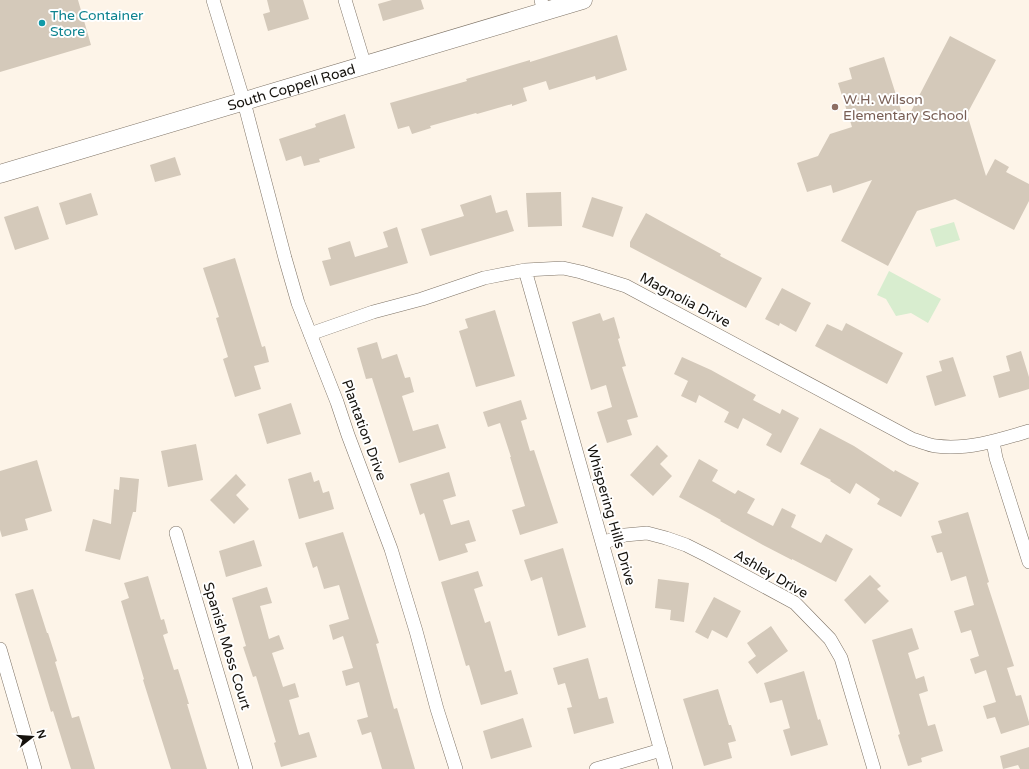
<svg xmlns="http://www.w3.org/2000/svg" width="1029" height="769" viewBox="0 0 1029 769" font-family="'Varela Round',sans-serif">
	<style>
		.green { fill: #d8edcf }
		.building { fill: #d4c9ba }
		.lines { fill: none; stroke-linecap: round; stroke-linejoin: round }
		.street-casing { stroke: #7e7366; stroke-width: 14 }
		.secondary-casing { stroke: #7e7366; stroke-width: 19 }
		.street { stroke: #fff; stroke-width: 13 }
		.secondary { stroke: #fff; stroke-width: 18 }
		.culture-dot { fill: #0f9aa8; stroke: #fff; stroke-width: 1.5 }
		.education-dot { fill: #8d6e63; stroke: #fff; stroke-width: 1.5 }
		.labels { text-anchor: middle; dominant-baseline: central; stroke-width: 4; stroke-linejoin: round; paint-order: stroke }
		.culture-label { font-size: 14px; fill: #0d838f; stroke: #fff; text-anchor: start }
		.street-label { font-size: 14px; fill: #15120d; stroke: #fff }
		.education-label { font-size: 14px; fill: #785e54; stroke: #fff; text-anchor: start }
	</style>
	<rect width="100%" height="100%" fill="#fdf4e8"/>
	<path class="green" d="M954,222l6,18 -24,7 -6,-18z
		M889,271l52,28 -13,24 -17,-10 -15,3 -10,-17 -9,-4z"/>
	<path class="building" d="M0,0h78l13,45 -91,27z
		M267,0h36l6,19 -41,12 -5,-17 7,-2z
		M392,0h29l3,9 -41,12 -5,-17z
		M617,35l10,35 -31,10 -1,-4 -46,14 -3,-9 -23,7 4,13 -15,5v-2l-35,10 -1,-1 -46,13 1,2 -19,6 -3,-8 -11,3 -8,-26 77,-22 -1,-2 64,-19v2z
		M950,36l46,24 -29,54 19,62 9,-17 14,8 -3,5 23,12v17l-15,29 -59,-31 -38,12 -29,55 -47,-25 31,-61 -39,13 -2,-8 -24,7 -10,-29 21,-7 12,-22 22,-7 -14,-44 14,-4 -3,-11 35,-11 21,66z
		M345,114l10,34 -36,11 1,3 -16,4 -3,-10 -15,5 -7,-22 37,-12 -1,-3z
		M175,157l6,18 -26,7 -5,-17z
		M561,192l1,34 -34,1 -2,-34z
		M91,193l7,22 -32,10 -7,-22z
		M491,195l5,18 11,-3 7,21 -84,25 -9,-27 43,-13 -4,-11z
		M592,197l31,10 -10,30 -31,-10z
		M38,206l11,33 -34,11 -11,-33z
		M646,213l75,41 -1,2 42,22 -16,30 -116,-61v-5z
		M397,227l11,36 -78,23 -8,-25 9,-2 -3,-11 22,-7 5,16 33,-10 -5,-15z
		M235,258l27,89 3,-1 4,16 -15,4 7,23 -26,8 -12,-38 5,-2 -12,-39 3,-1 -16,-49z
		M782,288l29,15 -15,29 -16,-9 -1,3 -14,-7z
		M495,310l20,66 -39,11 -17,-56 9,-3 -3,-9z
		M600,313l3,8 11,-4 6,21 -2,1 8,27 -4,1 16,50 -11,3 5,15 -25,8 -10,-31 15,-5 -6,-22 -15,5 -19,-68z
		M846,323l57,30 -16,31 -72,-38 12,-22 15,7z
		M377,342l5,17 15,-5 8,24 5,-1 4,15 -12,4 11,35 25,-7 8,24 -47,15 -27,-85 -6,1 -9,-31z
		M1021,351l8,26v12l-30,9 -6,-22 17,-5 -4,-15z
		M682,357l29,13 45,25 -3,5 27,14 2,-5 17,9 -18,35 -15,-8 6,-11 -29,-16 -5,11 -14,-7 5,-10 -30,-17 -3,8 -15,-7 7,-15 -14,-7z
		M953,357l13,39 -31,10 -9,-30 16,-5 -3,-10z
		M521,400l6,19 -6,2 9,30 4,-1 24,73 -38,12 -8,-25 13,-4 -15,-49h1l-11,-34 -12,4 -5,-15z
		M291,403l10,31 -34,10 -9,-30z
		M820,428l34,18 40,26 1,-2 24,13 -18,34 -24,-13 3,-5 -24,-16 -6,11 -20,-13 1,-1 -31,-16z
		M196,444l7,36 -35,7 -7,-36z
		M657,445l11,11 -8,8 12,12 -19,20 -23,-21z
		M699,459l19,11 -6,11 23,13 3,-4 17,9 -8,14 26,13 9,-18 14,7 -5,12 30,16 5,-9 27,15 -17,33 -44,-23v1l-29,-15 -43,-24 1,-1 -42,-23z
		M37,460l15,51 -27,8 3,11 -26,7 -2,-7v-59z
		M311,472l3,10 5,-2 4,13 6,-2 5,18 -35,10 -11,-40z
		M449,472l7,24 -13,4 8,25 18,-5 7,21 -11,3 3,8 -29,9 -15,-48 -4,2 -10,-31z
		M236,474l10,11 -10,10 13,14 -15,15 -24,-24z
		M120,477l19,2 -3,33h-3l-13,48 -35,-9 8,-32 18,5 3,-35 5,1z
		M968,512l21,70 -2,1 27,83 -7,2 9,28 5,-1 8,27v3l-28,9 -6,-17 -8,2 -4,-13 13,-4 -10,-32 -11,4 -5,-15 9,-3 -8,-26 -10,3 -7,-22 20,-6 -8,-29 -15,5 -9,-29 -5,1 -6,-17 11,-3 -4,-12z
		M343,532l36,111 -3,1 18,65 3,-1 18,61h-33l-11,-37 -9,3 -5,-15 11,-3 -9,-35 -13,4 -4,-15 11,-3 -10,-32 -10,4 -4,-15 20,-6 -10,-34 -15,4 -7,-23 -4,2 -8,-25z
		M254,540l8,26 -36,11 -7,-26z
		M563,548l23,79 -28,9 -16,-59 -11,4 -7,-21z
		M478,571l5,15 -9,3 11,34 5,-2 15,51 6,-2 7,24 -37,11 -12,-40 -3,1 -25,-84z
		M870,575l11,11 -4,3 12,12 -24,23 -21,-24z
		M148,576l13,44 3,-1 4,14 -5,2 11,35 4,-1 11,35h-2l20,65h-36l-28,-89 1,-1 -23,-78 8,-3 -5,-15z
		M658,579l31,4 -5,39 -14,-2 1,-10 -16,-2z
		M267,587l5,16 -12,3 9,33 10,-4 5,14 -12,4 11,34 12,-4 4,14 -10,3 10,35 10,-3 8,25 -36,10 -7,-24 2,-1 -20,-66 -3,1 -10,-30 3,-1 -14,-48z
		M33,589l14,44h1l9,28 -2,1 17,56 7,-2 16,53h-24l-18,-58 -2,1 -36,-118z
		M714,597l27,14 -14,27 -15,-8 -4,9 -13,-7z
		M771,626l17,25 -31,23 -9,-12 8,-6 -9,-13z
		M912,628l7,21 -11,4 8,26 8,-3 4,15 -9,3 9,32 7,-2 8,27 -22,7 1,4 -14,4 -10,-31 2,-1 -28,-94z
		M588,658l11,41 8,-2 7,26 -40,11 -7,-26 5,-1 -7,-24 -7,2 -5,-17z
		M804,671l14,49 2,-1 8,26 -37,11 -8,-26 7,-2 -8,-28 -12,3 -6,-20z
		M718,689l11,36h2l5,16 -8,2 4,15 -28,8 -21,-67z
		M523,718l9,29 -41,12 -8,-28z
		M1029,747v22h-9l-2,-4 -15,4 -3,-13z"/>
	<g class="lines">
		<defs>
			<path id="street" d="M213,0l31,102 41,156 13,45 39,99 11,33 43,114 25,82 21,78 19,60
				M345,0l20,66
				M541,0l3,12
				M525,270l141,499
				M310,334l63,-22 49,-13 62,-21 41,-8 38,-2 18,4 45,14 286,153c8,2 16,6 24,7 32,4 63,-6 93,-15
				M993,442l3,16 33,104
				M176,533l70,236
				M602,543l23,-8 22,-2 19,5 20,7 22,11 87,47 35,36 11,19 33,111
				M0,649l35,120
				M596,769l65,-19"/>
			<g id="secondary">
				<path id="s1" d="M0,174l583,-174"/>
			</g>
		</defs>
		<use href="#street" class="street-casing"/>
		<use href="#secondary" class="secondary-casing"/>
		<use href="#street" class="street"/>
		<use href="#secondary" class="secondary"/>
	</g>
	<circle class="culture-dot" cx="42" cy="23" r="4"/>
	<circle class="education-dot" cx="835" cy="107" r="4"/>
	<g class="labels">
		<g class="culture-label">
			<text x="50" y="15">The Container<tspan x="50" dy="16">Store</tspan></text>
		</g>
		<g class="street-label">
			<text stroke="none"><textPath href="#s1" startOffset="304">South Coppell Road</textPath></text>
			<text transform="translate(685 300) rotate(28)">Magnolia Drive</text>
			<text transform="translate(364 430) rotate(70)">Plantation Drive</text>
			<text transform="translate(611 515) rotate(74)">Whispering Hills Drive</text>
			<text transform="translate(771 574) rotate(30)">Ashley Drive</text>
			<text transform="translate(227 646) rotate(73)">Spanish Moss Court</text>
		</g>
		<g class="education-label">
			<text x="843" y="99">W.H. Wilson<tspan x="843" dy="16">Elementary School</tspan></text>
		</g>
	</g>
	<g transform="translate(32 737) rotate(73)" stroke="#ffffff" stroke-width="3" paint-order="stroke">
	<path d="M0-3L7 15L0 10L-7 15Z" fill="#15120d"/>
	<text y="-6" font-size="11" font-weight="bold" text-anchor="middle" fill="#15120d">N</text>
	</g>
</svg>
